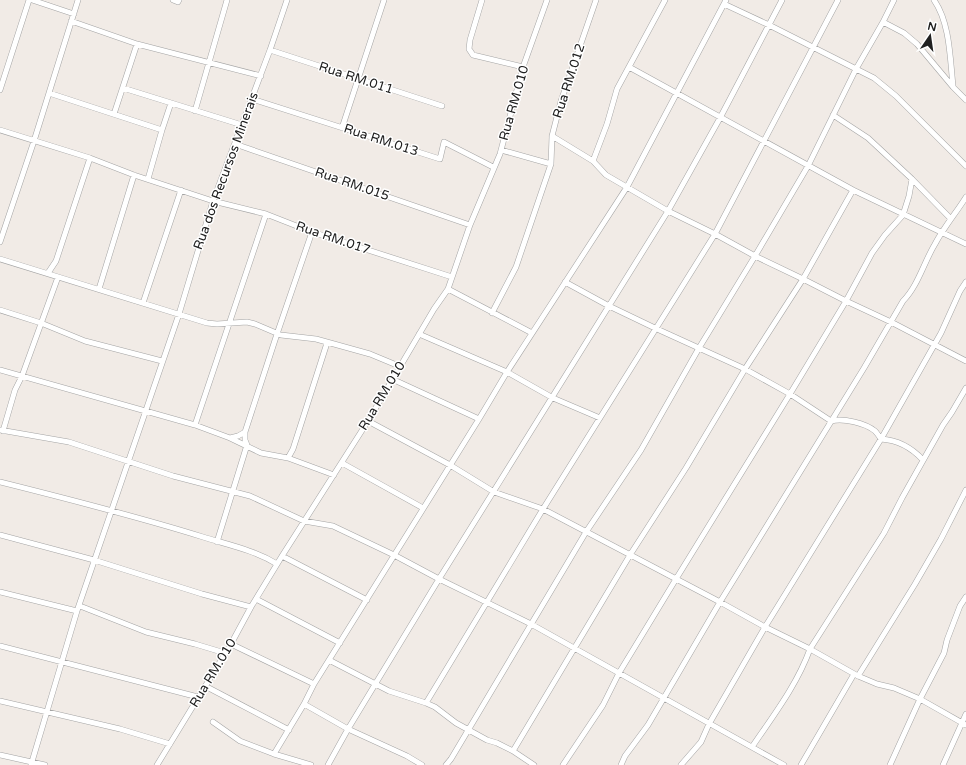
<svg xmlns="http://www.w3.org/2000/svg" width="966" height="765" viewBox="0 0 966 765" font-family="'Varela Round',sans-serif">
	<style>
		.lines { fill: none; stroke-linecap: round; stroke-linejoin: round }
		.street-casing { stroke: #a4a4a4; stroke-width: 6 }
		.street { stroke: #fff; stroke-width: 5 }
		.labels { text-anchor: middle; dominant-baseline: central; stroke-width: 3; stroke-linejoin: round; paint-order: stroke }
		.street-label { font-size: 13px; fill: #202020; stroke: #fff }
	</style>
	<rect width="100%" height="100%" fill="#f1ebe6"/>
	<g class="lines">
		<defs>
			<path id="street" d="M32,0l42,14
				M173,0l5,2 1,-2
				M482,0l-12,40 -1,9 4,6 50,12
				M934,0c16,23 16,58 19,86
				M724,4l45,21 105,53 22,18 70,70
				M71,21l66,23 124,32
				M883,22l21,11 13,11 36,43 13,13
				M270,50l172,56
				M629,67l224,123 113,54
				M123,88l119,37
				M0,90l29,-90
				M49,93l113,37 9,-27
				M252,99l188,60 4,-17 49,25
				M195,111l32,-111
				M114,114l23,-70
				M833,115l35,23 44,41 38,39
				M342,128l42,-128
				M0,130l90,28 44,17 79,26 53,13 46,18 140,45
				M552,136l41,25 13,14 62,36 47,23 40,22 48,23 43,22 45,21 75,39
				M235,144l235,81
				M501,150l50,14
				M593,161l14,-37 10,-35 48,-89
				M148,179l14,-49
				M0,242l34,-101 44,-141
				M0,259l207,64 10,1 30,-2 8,2 26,11 35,4 54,15 29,12
				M48,273l8,-12 34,-103
				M565,282l44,24 48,23 88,40 45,25 41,27c13,-3 34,2 44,10 2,2 4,5 6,8 16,1 31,9 42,21
				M99,289l35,-114
				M448,289l84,44
				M143,303l38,-113
				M0,310l41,13 44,18 77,20
				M492,313l24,-46 35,-103 1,-28 9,-35 35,-101
				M419,334l88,38 46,26 47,20
				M0,370l195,55 35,13 31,15 27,5 46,17
				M392,379l87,40
				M368,421l82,44 44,27 49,17 177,93 45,25 45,22 48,27 19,8 17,4 26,11 46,26
				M195,425l71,-211
				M0,430l69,12 104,34 77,20 54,25 29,5 61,29 45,24 92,45 253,141
				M3,431l12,-41 7,-14 36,-99
				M230,438l8,-2 7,-4
				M288,458l5,-9 34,-106
				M342,463l81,45
				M0,482c68,17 136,34 203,55 26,8 51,13 74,27
				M0,535l94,25 108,34 49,13
				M217,542l30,-97 -2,-5v-8l32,-98 35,-102
				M282,556l85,44
				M0,592l77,19
				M256,599l84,44
				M80,606l66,26 49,12 30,9
				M231,644l83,40
				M0,646l198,51
				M329,660l60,31 37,12 9,4 21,16 31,17 10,3 16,8 21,14
				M858,676l57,-92 26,-45 25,-49
				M205,686l84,44
				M0,701l120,28 50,15
				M426,703l117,-194 172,-275 123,-234
				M304,704l44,25 59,27 15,9
				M213,722l27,19 34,13 37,11
				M752,747c21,-31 45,-62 58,-98l74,-116 18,-35 41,-73 9,-13 14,-24
				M513,751l117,-196 56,-87 59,-99 58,-90 50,-89
				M274,754l30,-50 10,-20 165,-265 28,-47 120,-185 99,-187
				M0,755l45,10
				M31,765l46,-154 102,-297 34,-113 57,-151 17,-50
				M157,765l74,-121 20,-37 31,-51 86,-135 66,-112 14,-20 22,-64 30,-71 23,-87 24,-67
				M328,765l20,-36 91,-150 229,-368 52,-93 62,-118
				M446,765l5,-6 135,-227 55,-82 58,-102 56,-92 53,-90 48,-97 27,-47 11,-22
				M563,765l40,-60 16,-32 57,-94 114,-185 56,-93 26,-48 13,-18 18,-20 6,-19 3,-17
				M621,765l4,-9 23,-31 72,-123 144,-234 39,-67c15,-15 21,-39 32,-57 9,-17 21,-31 31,-47
				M681,765l20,-23 8,-18 56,-97 116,-188 60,-106 19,-42 6,-9
				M801,765l53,-91
				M890,765l30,-66 24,-46 3,-13 13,-34 6,-9
				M943,765l23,-51"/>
		</defs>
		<use href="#street" class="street-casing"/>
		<use href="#street" class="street"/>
	</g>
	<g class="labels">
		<g class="street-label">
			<text transform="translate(356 78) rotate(18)">Rua RM.011</text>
			<text transform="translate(569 81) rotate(-72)">Rua RM.012</text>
			<text transform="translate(514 103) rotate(-74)">Rua RM.010</text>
			<text transform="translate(381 140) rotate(18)">Rua RM.013</text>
			<text transform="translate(226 171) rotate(-70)">Rua dos Recursos Minerais</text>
			<text transform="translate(352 184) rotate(19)">Rua RM.015</text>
			<text transform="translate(333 238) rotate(19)">Rua RM.017</text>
			<text transform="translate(382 396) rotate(-59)">Rua RM.010</text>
			<text transform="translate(213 673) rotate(-59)">Rua RM.010</text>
		</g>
	</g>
	<g transform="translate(930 36) rotate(13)" stroke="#ffffff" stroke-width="3" paint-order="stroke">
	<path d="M0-3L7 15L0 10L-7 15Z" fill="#202020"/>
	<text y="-6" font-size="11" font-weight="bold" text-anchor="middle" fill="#202020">N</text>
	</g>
</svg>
